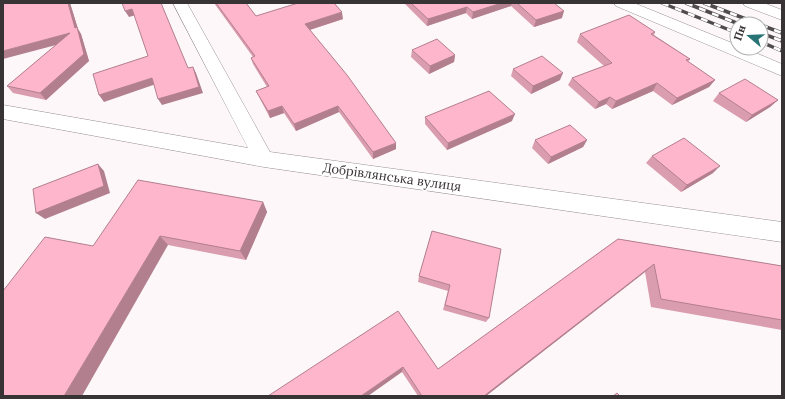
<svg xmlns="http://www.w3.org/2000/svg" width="785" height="399" viewBox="0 0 785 399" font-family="Lora,serif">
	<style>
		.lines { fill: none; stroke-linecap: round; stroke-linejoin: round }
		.minor-casing { stroke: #968e90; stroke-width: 1 }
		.tertiary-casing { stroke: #968e90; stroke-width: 1 }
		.minor { fill: #fff; fill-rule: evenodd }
		.tertiary { fill: #fff; fill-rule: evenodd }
		.rail-casing { stroke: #504c4d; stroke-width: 3.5 }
		.rail { stroke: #fff; stroke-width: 2.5; stroke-dasharray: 7; stroke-linecap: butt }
		.wall { fill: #da9daf }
		.shaded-wall { fill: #b27f8f }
		.building { fill: #feb6cc; stroke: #b27f8f }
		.labels { text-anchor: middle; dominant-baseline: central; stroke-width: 3.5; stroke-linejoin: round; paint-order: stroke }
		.street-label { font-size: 13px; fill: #383435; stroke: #fff }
	</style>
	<rect width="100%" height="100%" fill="#fef7f9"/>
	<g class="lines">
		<defs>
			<path id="minor" d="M173,3h14l83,149 512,70v20l-518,-75 -261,-48v-14l245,43z
				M614,3h20l103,42v3h7l38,16v12l-166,-70z"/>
			<path id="tertiary" d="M743,3h21l18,7v10l-37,-14z"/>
		</defs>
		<use href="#minor" class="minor-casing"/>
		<use href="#tertiary" class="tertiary-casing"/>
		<use href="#minor" class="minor"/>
		<use href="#tertiary" class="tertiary"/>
		<defs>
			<path id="rail" d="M662,3l75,30
				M686,3l53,21
				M704,3l55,21
				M761,25l21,8
				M761,33l21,8
				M761,42l21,9"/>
		</defs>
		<use href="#rail" class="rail-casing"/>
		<use href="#rail" class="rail"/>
	</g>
	<path class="wall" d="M3,3h67l8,26 3,5 8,27 -43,39 -33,-7 -6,-7 49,-41z
		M214,3h32l10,13 87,3 -33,11 86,119 -23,10 -34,-47 -43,19 -12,-18 -14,5 -11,-21 -3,-6 11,-4 -14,-23 -2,-6 2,-1z
		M404,3h150l8,15 -28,9 -23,-21 -39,13 -6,-6 -39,13z
		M655,32l-1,3 36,24 -2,3 27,18 -6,7 -37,18 -19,-14 -41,18 -6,-5 -11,5 -27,-24 4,-7 32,-12 -27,-24 3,-8z
		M412,50l43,5 -1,7 -25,12 -18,-17z
		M513,69l47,11 -29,14 -20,-18z
		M719,93l59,7 -8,7 -24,15 -33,-21z
		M425,117l87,4 -65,29 -22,-26z
		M535,140h52l-4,7 -35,17 -16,-16z
		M652,156l61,17 -32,19 -35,-29z
		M263,202l4,10 -21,48 -78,-15 -75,1z
		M432,231l57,87 -3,4 -43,-12 5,-19 -30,-9 1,-6z
		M618,239l164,27v64l-131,-23 -6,-35 -159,124h-68l-16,-24 -4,-61 40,58z"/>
	<path class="shaded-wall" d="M68,3h2l8,26 3,5 8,27 -43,39 -6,-7 35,-65z
		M502,3h10l-1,3 -39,13 1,-7z
		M467,7l-1,6 -39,13 1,-7z
		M132,9l4,6 -7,2 -4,-6z
		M564,11l-2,7 -28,9 2,-7z
		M342,12l1,7 -37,12 -1,-7z
		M70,33l5,7 -72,19v-8z
		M455,55l-1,7 -25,12 1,-8z
		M193,67l3,6 7,20 -41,12 -4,-6z
		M563,73l-3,7 -29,14 2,-8z
		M152,78l4,6 -52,18 -5,-7z
		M715,80l-6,7 -37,18 5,-7z
		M657,83l-4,8 -41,18 4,-8z
		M610,97l-4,7 -11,5 4,-7z
		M778,100l-8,7 -24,15 6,-7z
		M282,106l2,7 -14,5 -2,-7z
		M338,106l1,6 -43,19 -2,-7z
		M515,114l-3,7 -65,29 1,-7z
		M587,140l-4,7 -35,17 3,-7z
		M396,143v6l-23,10v-7z
		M98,164l6,7 6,22 -65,26 -9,-6z
		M720,166l-7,7 -32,19 6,-7z
		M263,202l4,10 -21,48 -6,-9z
		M160,236l8,9 -86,151h-18z
		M654,264l-9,8 -159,124h-2z
		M403,367l-1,5 -34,24h-7z"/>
	<path class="building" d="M3,3h65l7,25 2,-1 7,27 -44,39 -33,-7 63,-53 -67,18z
		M122,3h39l27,65 5,-1 6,20 -41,12 -6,-21 -53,17 -6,-21 55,-18 -16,-47 -7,2z
		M216,3h30l10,13 42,-13h36l8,9 -37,12 42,51 49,68 -23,9 -35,-46 -44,18 -12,-18 -14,5 -12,-20 13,-5 -18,-28 4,-2z
		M411,3h91l-29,9 -6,-5 -39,12z
		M517,3h37l10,8 -28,9z
		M629,15l26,17 -4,2 39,25 -4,1 29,20 -38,18 -20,-15 -41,18 -6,-4 -11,5 -27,-24 40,-15 -32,-29z
		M437,39l18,16 -25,11 -18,-16z
		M542,56l21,17 -30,13 -20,-17z
		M745,79l33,21 -26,15 -33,-22z
		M489,91l26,23 -67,29 -23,-26z
		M570,125l17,15 -36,17 -16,-17z
		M684,138l36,28 -33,19 -35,-29z
		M98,164l6,22 -68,27 -3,-24z
		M138,180l125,22 -23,49 -80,-15 -96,160h-61v-105l42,-54 48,9z
		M432,231l69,18 -12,69 -44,-13 5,-20 -31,-9z
		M618,239l164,27v54l-121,-21 -7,-35 -170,132h-62l-19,-29 -42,29h-93l130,-85 40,58z
		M617,393l3,3h-7z"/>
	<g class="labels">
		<g class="street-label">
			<text transform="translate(392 177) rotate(8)">Добрівлянська вулиця</text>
		</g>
	</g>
	<rect width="785" height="399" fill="none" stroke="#383435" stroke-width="8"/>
	<g transform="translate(749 36) rotate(289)"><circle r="19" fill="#ffffff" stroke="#afaeae"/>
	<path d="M0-3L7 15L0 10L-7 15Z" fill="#287374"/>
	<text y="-6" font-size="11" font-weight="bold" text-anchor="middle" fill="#383435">Пн</text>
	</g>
</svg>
